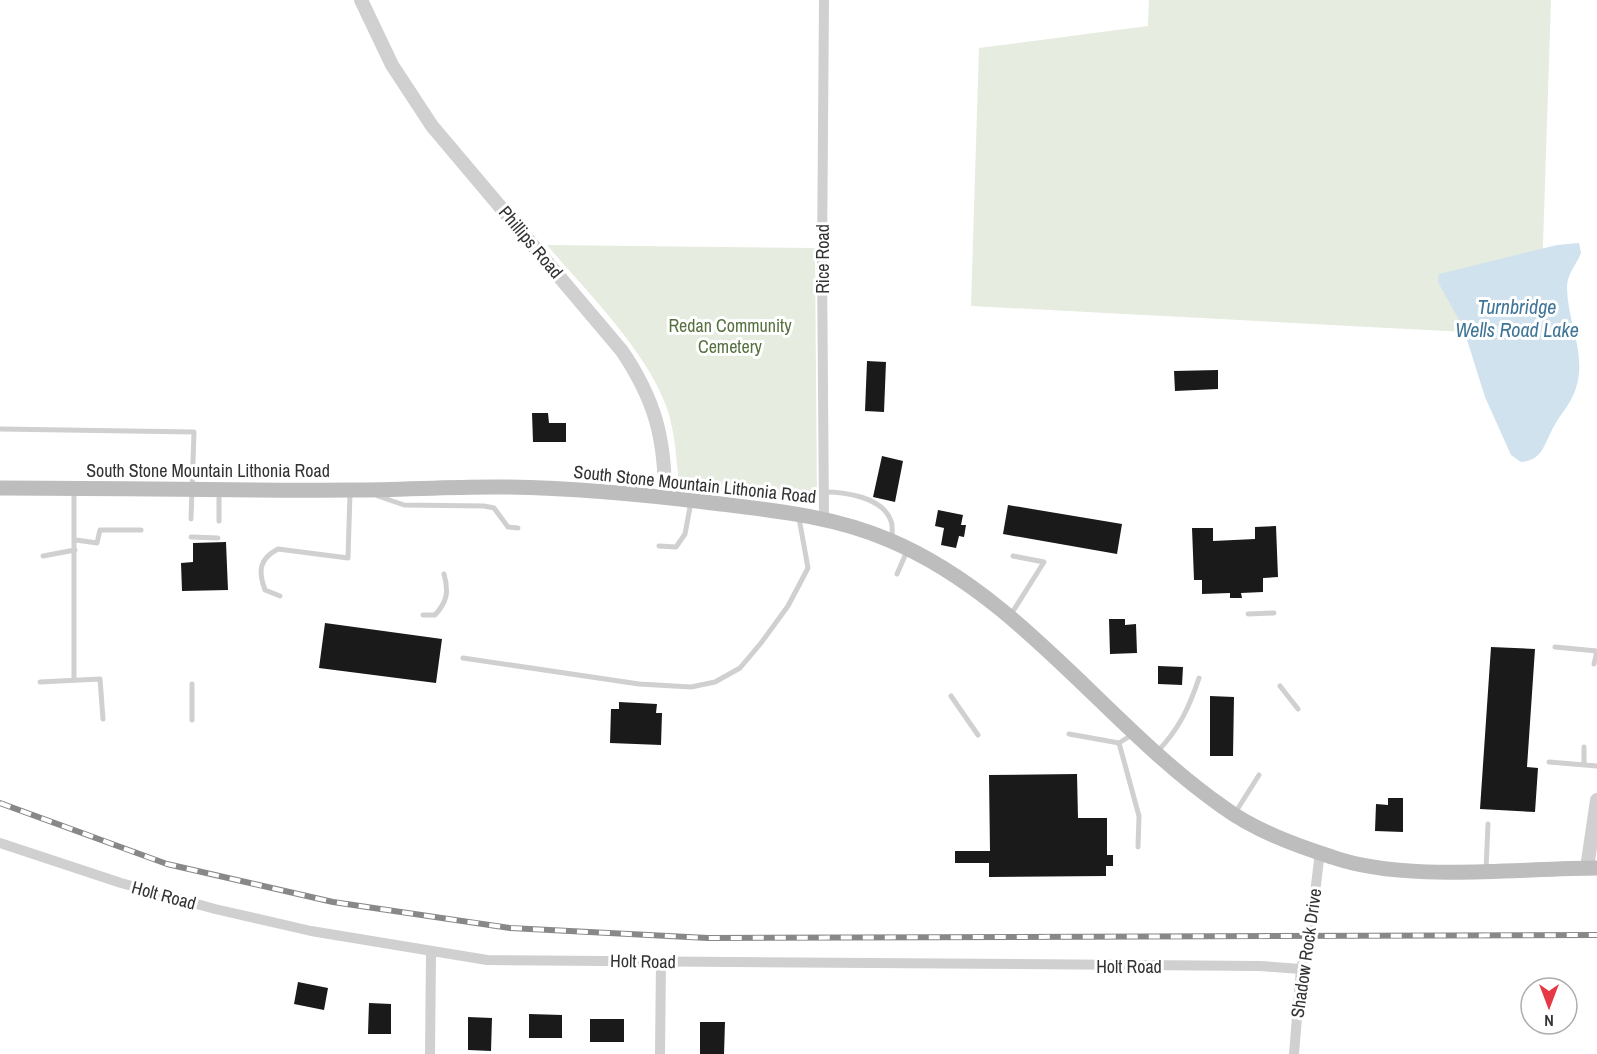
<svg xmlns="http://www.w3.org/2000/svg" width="1597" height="1054" viewBox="0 0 1597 1054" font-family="'Archivo Narrow',sans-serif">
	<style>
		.green { fill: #e6ecdf }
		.water { fill: #cfe2ee }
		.building { fill: #1a1a1a }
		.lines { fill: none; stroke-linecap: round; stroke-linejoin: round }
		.service { stroke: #d0d0d0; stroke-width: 5 }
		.minor { stroke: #d0d0d0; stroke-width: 10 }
		.tertiary { stroke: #d0d0d0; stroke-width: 14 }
		.secondary { stroke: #bdbdbd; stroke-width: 15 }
		.rail-casing { stroke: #888; stroke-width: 6 }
		.rail { stroke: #fff; stroke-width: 4; stroke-dasharray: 11; stroke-linecap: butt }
		.labels { text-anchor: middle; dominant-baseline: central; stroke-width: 6; stroke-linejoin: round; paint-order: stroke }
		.street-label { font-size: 18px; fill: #333; stroke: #fff }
		.park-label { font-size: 18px; fill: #56703f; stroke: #fff }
		.water-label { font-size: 20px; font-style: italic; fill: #3f7597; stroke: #fff }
	</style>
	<rect width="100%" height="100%" fill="#fff"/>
	<path class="green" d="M1149,0h402l-11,336 -569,-30 8,-258 169,-22z
		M547,245l268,3 2,257 -138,-21c-3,-27 -4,-56 -14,-81 -22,-56 -79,-112 -118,-158z"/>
	<path class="water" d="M1579,243l2,10c-4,11 -14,21 -14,34 0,34 20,67 9,101 -5,17 -18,28 -25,44 -8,16 -10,28 -30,30l-10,-7 -26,-58 -22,-70 -25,-45 1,-8 118,-29z"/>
	<path class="building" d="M867,361l19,1 -2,50 -19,-1z
		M1218,370v19l-43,2 -1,-20z
		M532,413h16l1,10h17v19h-33z
		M882,456l21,5 -8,41 -22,-5z
		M1008,505l114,19 -5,30 -114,-20z
		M938,510l25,5 -2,10h5l-2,12 -5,-1 -3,12 -15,-3 3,-17 -9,-2z
		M1276,526l2,51 -15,1v14l-22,1 1,5h-12v-5l-28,1v-14h-8l-2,-52h21v13l42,-2v-12z
		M226,542l2,48 -46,1 -1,-28 12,-1v-19z
		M1109,619h16v6l11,-1 1,29 -27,1z
		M325,623l117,16 -6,44 -117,-15z
		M1491,647l44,2 -8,118 11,1 -3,44 -55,-3z
		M1158,666l25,1 -1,18 -24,-1z
		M1210,696l24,1 -1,59h-23z
		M619,702l38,2 -1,9h6l-1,32 -51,-2 1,-34h8z
		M1077,774l1,44h29v37h6v11h-7v10l-117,1v-14h-34v-12h35l-1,-76z
		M1388,798h15v34l-28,-1 1,-27 12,1z
		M298,982l30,6 -4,22 -30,-6z
		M369,1003l22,1v30h-23z
		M529,1014l33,1v23h-33z
		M468,1017l24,1 -1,33 -23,-1z
		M590,1019h34v23h-34z
		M700,1022h25l-1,32h-24z"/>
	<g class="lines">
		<path class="service" d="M0,429l194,3 -3,87
			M824,492c21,0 59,5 67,29 2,5 1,13 1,19
			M219,493v28
			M378,496l26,9 80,1 10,2 14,19 10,1
			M191,537l27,1
			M76,540l21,3 3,-13h41
			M659,546l17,1 9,-13 6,-32
			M43,556l32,-6
			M897,574l10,-23
			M280,596l-15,-6c-7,-19 -6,-31 13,-41l70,9 2,-65
			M1248,614l26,-1
			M423,615h12c12,-13 14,-23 9,-41
			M1010,616l34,-54 -31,-6
			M1555,647l42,4
			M463,658l176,26 52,3 24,-5 25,-14 21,-25 27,-37 20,-38 -9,-50
			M1594,664l3,-13
			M74,679v-190
			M40,682l60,-3 3,40
			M192,684v36
			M1280,686l18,23
			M951,696l27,39
			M1069,734l50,9 14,-9
			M1119,743l20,73 -1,31
			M1157,752c22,-23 32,-44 42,-74
			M1549,762l48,4
			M1584,764v-17
			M1235,813l24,-38
			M1486,869l2,-45"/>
		<path class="minor" d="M824,0l-2,260 2,258
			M0,843l121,40 94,26 96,22 176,29 773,6 41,3
			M430,1054l1,-102
			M660,1054l1,-92
			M1294,1054l7,-85 9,-35 10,-82"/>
		<path class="tertiary" d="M361,0l31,65 40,61 190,225c33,49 43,87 43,146
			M1587,868l10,-68"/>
		<path class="secondary" d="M0,488c117,0 235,3 352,2 52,0 104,-4 155,-3 72,1 143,8 214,17 58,7 114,13 168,36 133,56 218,186 334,267 31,23 72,38 109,50 74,26 186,11 265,11"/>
		<defs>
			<path id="rail" d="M0,803l167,61 166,38 177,26 198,10 889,-3"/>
		</defs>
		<use href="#rail" class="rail-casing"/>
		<use href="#rail" class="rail"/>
	</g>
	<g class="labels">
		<g class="street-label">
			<text transform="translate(531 242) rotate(50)">Phillips Road</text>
			<text transform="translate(822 259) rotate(-90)">Rice Road</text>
			<text x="208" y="470">South Stone Mountain Lithonia Road</text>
			<text transform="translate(695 484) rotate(6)">South Stone Mountain Lithonia Road</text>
			<text transform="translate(164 895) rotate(15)">Holt Road</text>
			<text transform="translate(1306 953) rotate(-82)">Shadow Rock Drive</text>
			<text transform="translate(643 961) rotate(1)">Holt Road</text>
			<text x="1129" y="966">Holt Road</text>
		</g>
		<g class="park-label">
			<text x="730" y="325">Redan Community<tspan x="730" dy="21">Cemetery</tspan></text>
		</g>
		<g class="water-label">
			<text x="1517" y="306">Turnbridge<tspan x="1517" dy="23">Wells Road Lake</tspan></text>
		</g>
	</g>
	<g transform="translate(1549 1006) rotate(180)"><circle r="28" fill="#ffffff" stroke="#adadad" stroke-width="1.5"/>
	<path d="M0-4.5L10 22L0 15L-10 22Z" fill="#e63946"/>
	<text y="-9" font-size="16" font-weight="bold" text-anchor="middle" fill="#333333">N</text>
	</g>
</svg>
